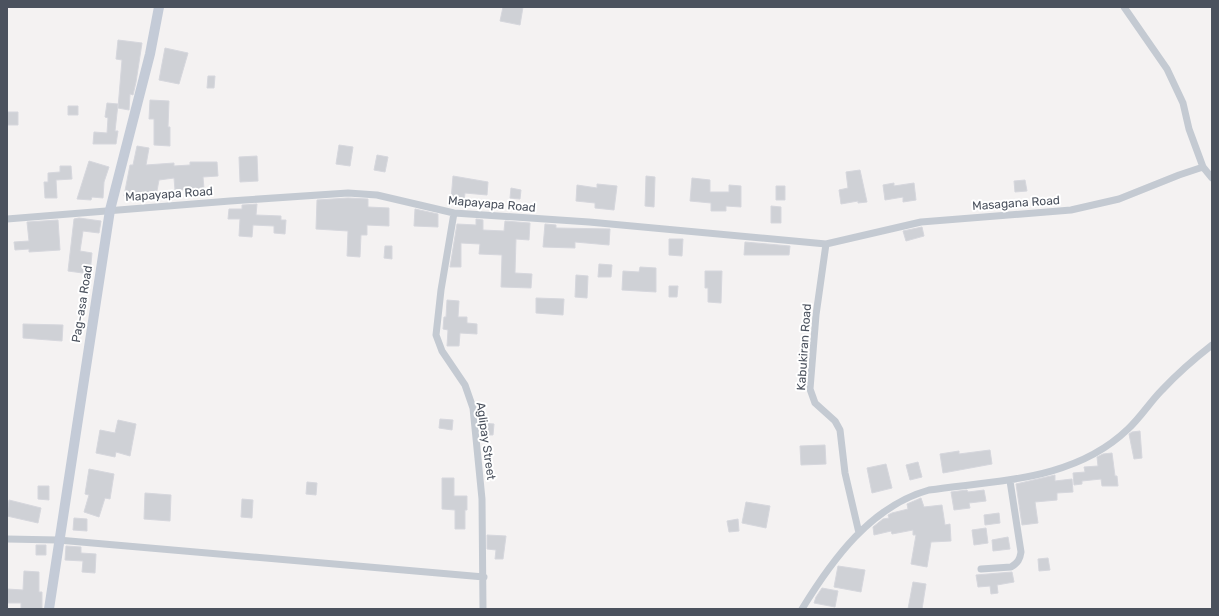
<svg xmlns="http://www.w3.org/2000/svg" width="1219" height="616" viewBox="0 0 1219 616" font-family="Rubik,sans-serif">
	<style>
		.building { fill: #cfd1d6; stroke: #d6d7dd }
		.lines { fill: none; stroke-linecap: round; stroke-linejoin: round }
		.minor { stroke: #c4cad2; stroke-width: 7 }
		.secondary { stroke: #c4cbd7; stroke-width: 10 }
		.labels { text-anchor: middle; dominant-baseline: central; stroke-width: 4; stroke-linejoin: round; paint-order: stroke }
		.street-label { font-size: 12px; fill: #4b525e; stroke: #fff }
	</style>
	<rect width="100%" height="100%" fill="#f4f2f2"/>
	<path class="building" d="M503,7h20l-3,18 -20,-4z
		M118,40l24,3 -6,39 -3,13 -3,-1 -1,16 -11,-2 4,-48 -6,-1z
		M165,48l23,5 -9,31 -20,-4z
		M208,76h7l-1,12h-7z
		M150,100l19,1 -1,26h2v19l-16,-1v-26h-5z
		M107,103l11,1 -3,27h3l-2,13h-23l1,-12 13,1 1,-15 -3,-1z
		M68,106h10v9h-10z
		M7,112h11v13h-11z
		M339,145l14,2 -3,19 -14,-2z
		M137,146l12,2 -3,17 28,-2v3l16,-1v-3h27l1,14 -15,1 1,12 -29,1 -1,-12 -15,2 -3,16 -18,-3 -1,5 -13,-2 6,-31h3z
		M377,155l11,2 -3,15 -11,-2z
		M257,156l1,25 -18,1 -1,-25z
		M89,161l20,6 -5,15 -1,16 -11,-1 -1,3 -14,-1z
		M60,166h11l1,13 -16,1 1,18h-12l-1,-16h4v-9l12,-1z
		M860,170l7,32 -9,1v-2l-17,3 -2,-14 9,-2 -2,-16z
		M453,176l35,6 -1,13 -22,-2 -1,8 -13,-1z
		M646,176l9,1 -1,30 -9,-1z
		M692,178l18,2v12h19v-7l12,1v21l-15,-1v5h-15v-8l-21,-2z
		M1025,180l2,11 -12,1 -1,-11z
		M894,183v3l20,-3 2,17 -13,2v-5l-18,3 -2,-15z
		M597,184l20,2 -3,24 -19,-2v-5l-19,-2 1,-16 20,3z
		M776,186h9v14h-9z
		M511,188l10,2 -1,9 -10,-1z
		M348,198l20,1v8l21,1v18l-22,-1v10h-6l-1,22 -13,-1 1,-25 -32,-2 1,-29z
		M257,204l-1,11 25,1v4h5l-1,14 -11,-1v-7l-21,-1 -1,12 -13,-1 1,-17h-12l1,-10h13v-4z
		M771,206l10,1v16h-10z
		M415,209l23,5v13l-24,-1z
		M79,218l22,3 -2,12 -16,-2 -3,20 12,2 -2,21 -22,-3 6,-52z
		M476,219l7,1v10l21,1 1,-10 25,2 -1,17 -13,-1 -1,34 17,1 -1,14 -30,-1 1,-32 -23,-1 1,-10 -19,-1v24h-11l7,-43 19,1z
		M58,220l2,30 -31,2v-3l-14,1 -1,-8 15,-1 -2,-19z
		M545,224l11,1v3l54,1 -1,16 -34,-3v6l-32,-1z
		M922,227l2,9 -18,5 -3,-10z
		M669,239h14l-1,17 -13,-1z
		M745,242l45,4 -1,9h-45z
		M385,246h7v13l-8,-1z
		M599,264l13,1 -1,12h-13z
		M640,267l16,1v24l-34,-2 1,-19 16,1z
		M705,271h17l-1,32 -13,-1v-14h-3z
		M576,275l12,1 -1,22 -12,-1z
		M669,286h9l-1,11h-8z
		M536,298l28,1 -1,16 -27,-2z
		M447,300l12,1 -1,16h9v6l10,1v10l-17,-1 -1,13h-12l1,-16 -5,-1 1,-12h2z
		M23,324l40,1 -1,16 -39,-3z
		M440,419l13,1 -1,10 -13,-2z
		M118,420l18,4 -6,32 -14,-4 -1,5 -19,-4 4,-23 15,3z
		M481,423l13,1 -1,11h-12z
		M1140,431l2,27 -8,1 -5,-25 3,-2z
		M825,445l1,19 -25,1 -1,-19z
		M990,450l2,14 -49,9 -3,-19 19,-3v3z
		M1112,453l3,23h2l1,10h-16l-1,-7 -19,2v3l-8,1 -1,-12 12,-1 -1,-5 14,-1 -1,-9 6,-3z
		M918,462l4,15 -12,3 -4,-15z
		M886,464l6,24 -20,5 -5,-25z
		M89,469l25,5 -4,25 -5,-1 -6,19 -15,-5 5,-17 -4,-1z
		M1055,475v6l17,-2 1,13 -16,1v7l-22,2 3,21 -16,2 -6,-41z
		M442,478h12v18h13v14h-2v19h-10v-19l-13,-1z
		M307,482l10,1 -1,12 -10,-1z
		M38,486h11v14l-11,-1z
		M967,490l1,2 16,-2 2,11 -17,2 1,5 -16,2 -3,-18z
		M145,493l26,2 -1,26 -26,-2z
		M921,498l3,9 18,-2 3,20 5,-1 1,17 -20,1 -4,25 -16,-3 5,-29h-3v-5l-21,4 -1,-3 -17,4 -1,-8 10,-8 6,-1 -1,-3 4,-2 16,-4 -1,-5z
		M242,499l11,1 -1,18 -11,-1z
		M9,500l32,8 -3,15 -31,-7z
		M746,502l24,4 -4,22 -24,-5z
		M999,513l1,10 -15,2 -1,-10z
		M74,518l13,1v12l-14,-1z
		M738,519l1,12 -10,1 -2,-11z
		M986,528l2,15 -14,2 -2,-15z
		M487,535l19,1 -3,23h-8l1,-9 -9,-1z
		M1008,537l2,12 -17,2 -1,-11z
		M36,545h10v10h-10z
		M66,546l15,1v6l15,1 -1,19 -13,-1 1,-11 -18,-1z
		M1048,558l2,12 -11,1 -1,-12z
		M838,566l27,4 -4,22 -27,-5z
		M24,571l15,1v20h3v17h-21v-6h-14v-14l16,1z
		M1012,572l2,10 -17,3 1,8 -7,1 -1,-8 -12,1 -2,-12z
		M913,582l13,2 -4,25h-14z
		M822,588l16,3 -3,16 -21,-4 2,-6z"/>
	<g class="lines">
		<path class="minor" d="M1124,7l43,62 16,34 6,26 14,38 9,11
			M454,213l-13,77 -5,45 6,16 23,34 8,23 9,91 1,110
			M7,219l223,-18 118,-8 29,2 77,18 135,9 237,22 95,-22 150,-12 48,-11 60,-24 24,-8
			M826,244l-10,71 -6,74 5,14 20,18 5,9 5,43 14,60
			M7,539l51,1 426,37
			M981,569l30,-2c7,-4 9,-8 10,-15l-11,-71
			M802,609c30,-49 69,-103 127,-119 69,-10 145,-9 199,-61 13,-12 22,-27 34,-39 15,-16 32,-31 50,-45"/>
		<path class="secondary" d="M49,609l61,-399 40,-156 9,-47"/>
	</g>
	<g class="labels">
		<g class="street-label">
			<text transform="translate(169 194) rotate(-4)">Mapayapa Road</text>
			<text transform="translate(1016 203) rotate(-4)">Masagana Road</text>
			<text transform="translate(492 204) rotate(5)">Mapayapa Road</text>
			<text transform="translate(82 304) rotate(-81)">Pag-asa Road</text>
			<text transform="translate(804 347) rotate(-86)">Kabukiran Road</text>
			<text transform="translate(486 441) rotate(82)">Aglipay Street</text>
		</g>
	</g>
	<rect width="1219" height="616" fill="none" stroke="#4b525e" stroke-width="16"/>
</svg>
